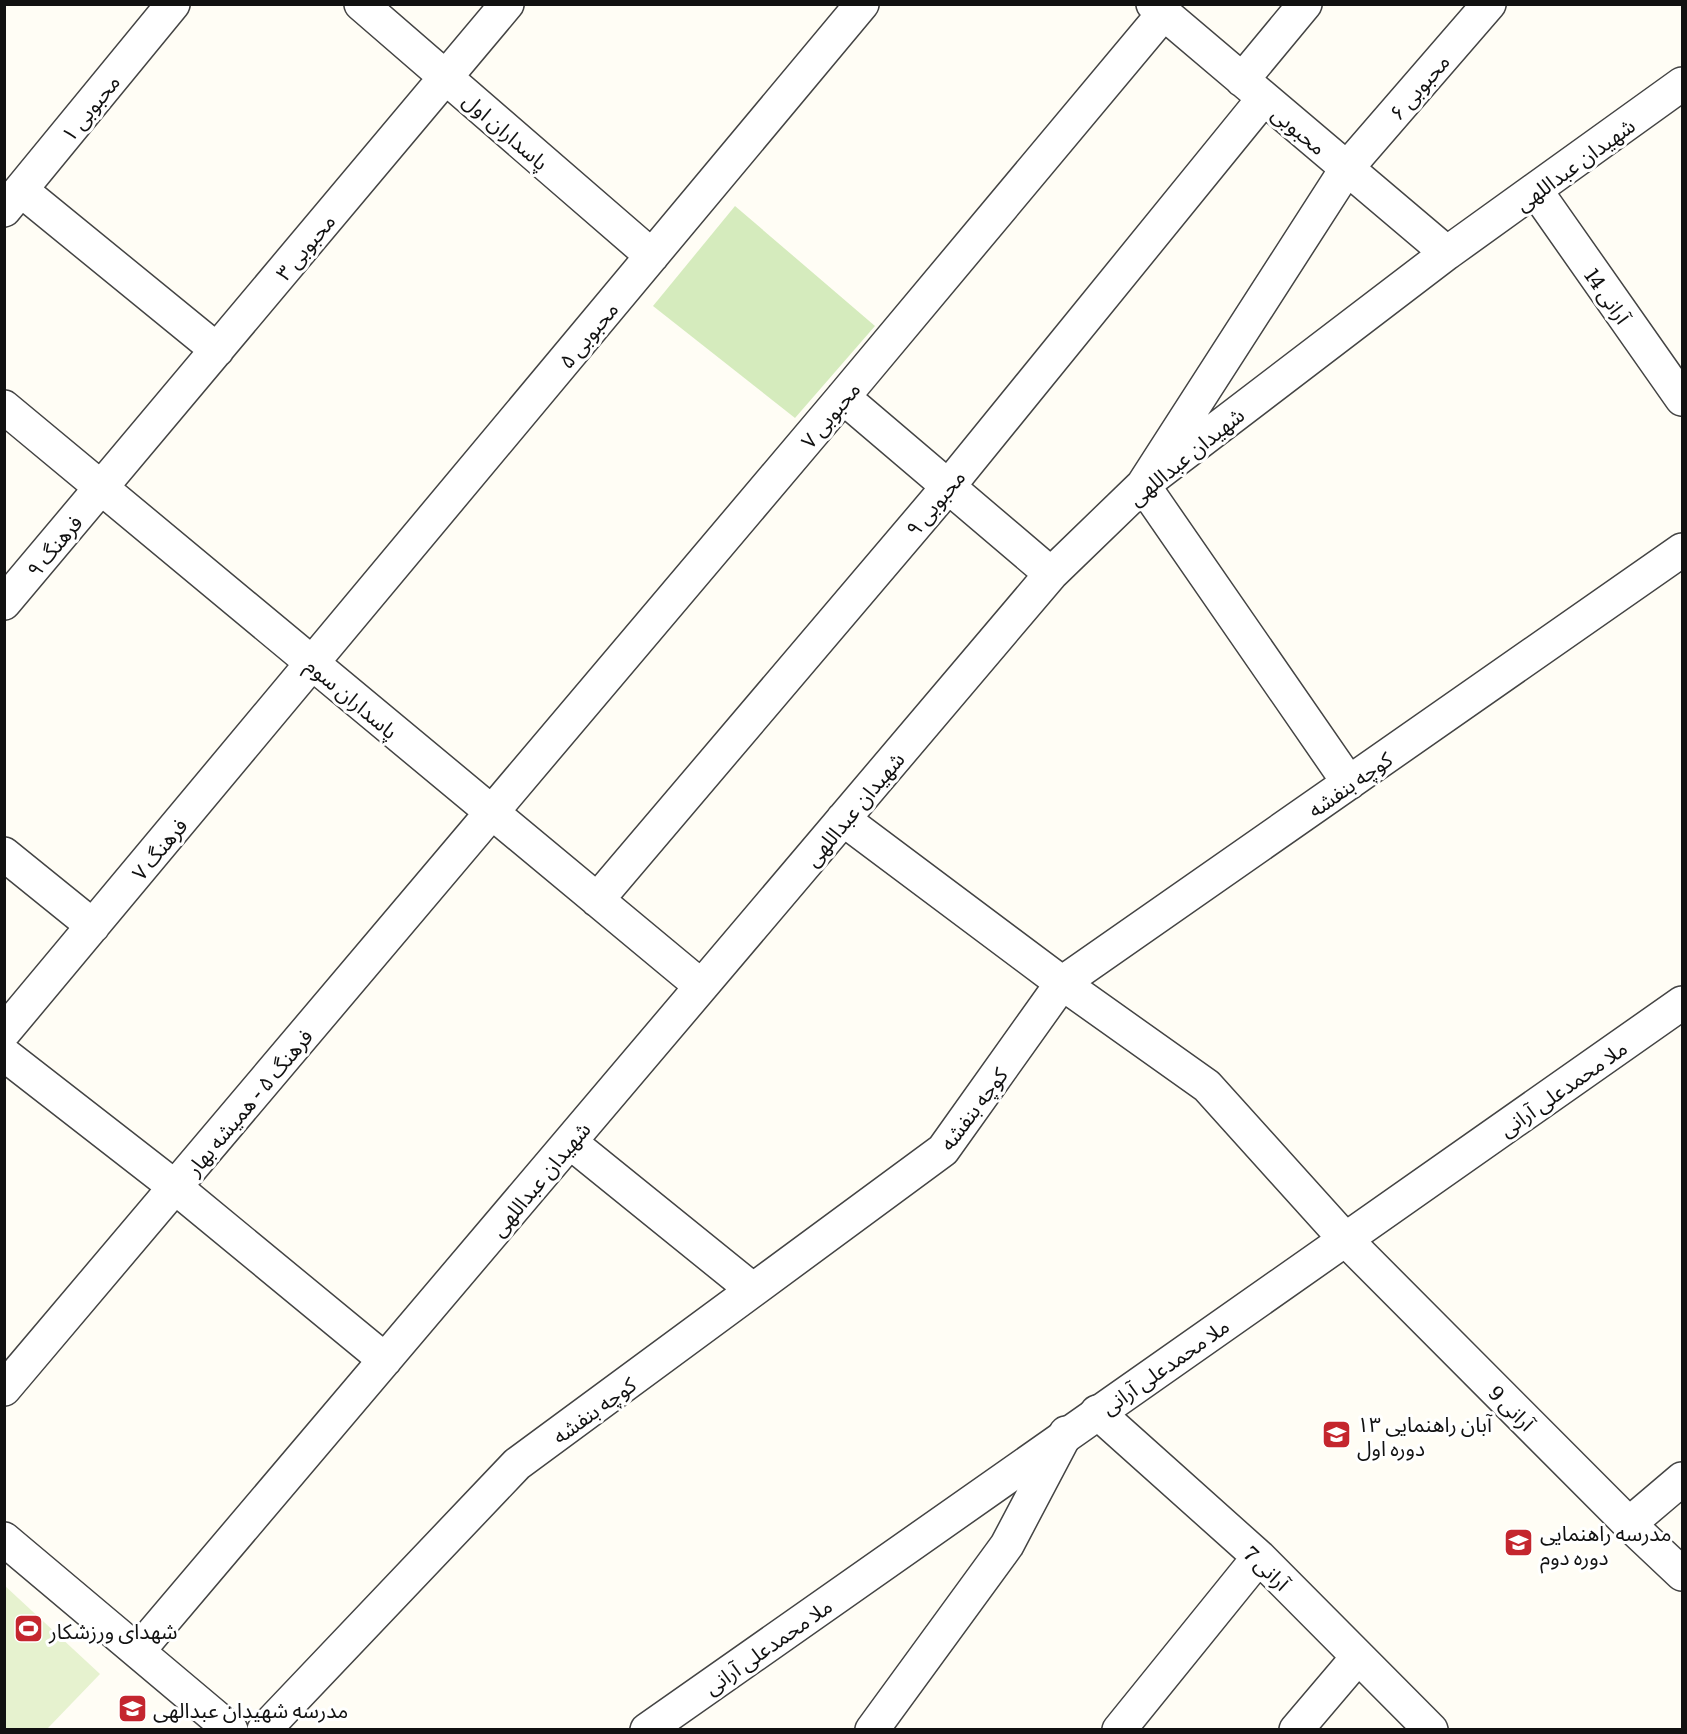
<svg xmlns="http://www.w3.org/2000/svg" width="1687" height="1734" viewBox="0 0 1687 1734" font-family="Literata,'Noto Sans Arabic',serif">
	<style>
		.green { fill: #d5ebbd }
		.pitch { fill: #e6f2cf }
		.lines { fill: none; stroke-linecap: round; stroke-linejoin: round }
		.minor-casing { stroke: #444; stroke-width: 36 }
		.tertiary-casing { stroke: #444; stroke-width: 36 }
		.minor { stroke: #fff; stroke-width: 33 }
		.tertiary { stroke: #fff; stroke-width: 33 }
		.labels { text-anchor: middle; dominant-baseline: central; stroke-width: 6; stroke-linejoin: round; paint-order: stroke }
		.street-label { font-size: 21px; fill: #111; stroke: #fff }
		.poi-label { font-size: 21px; fill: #111; stroke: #fff; text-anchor: start }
	</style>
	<rect width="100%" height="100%" fill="#fffdf5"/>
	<path class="green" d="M735,206l140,120 -80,92 -142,-112z"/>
	<path class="pitch" d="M4,1585l96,89 -53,55h-42z"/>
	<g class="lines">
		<defs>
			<path id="minor" d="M361,4l291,252
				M1153,4l294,249
				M1242,80l63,-76
				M21,190l196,160
				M1536,191l146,208
				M4,210l169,-206
				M843,397l208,177
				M4,407l697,579
				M4,603l503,-599
				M1349,783l-206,-298 204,-317 142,-164
				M843,819l219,164 145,103 138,153 284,285 53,50
				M4,854l89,72
				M597,900l350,-412 317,-390
				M4,1032l858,-1028
				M4,1054l171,133 210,173
				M570,1142l183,148
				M4,1389l839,-992 321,-384
				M1097,1412l162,145 172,173
				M1629,1524l53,-45
				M4,1539l227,191
				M138,1651l913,-1077 92,-89 304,-232 235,-169
				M264,1730l253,-266 426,-314 119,-167 620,-433
				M872,1730l135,-185 59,-112
				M1119,1730l140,-173
				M1296,1730l62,-73"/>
			<path id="tertiary" d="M647,1730l1035,-727"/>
		</defs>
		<use href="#minor" class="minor-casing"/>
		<use href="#tertiary" class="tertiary-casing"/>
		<use href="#minor" class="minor"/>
		<use href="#tertiary" class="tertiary"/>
	</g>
	<defs>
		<symbol id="school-square" viewBox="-11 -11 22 22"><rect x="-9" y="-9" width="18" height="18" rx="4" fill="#c4262e" stroke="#fff"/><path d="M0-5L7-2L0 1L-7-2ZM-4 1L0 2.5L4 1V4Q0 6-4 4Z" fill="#fff"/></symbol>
		<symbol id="stadium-square" viewBox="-11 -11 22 22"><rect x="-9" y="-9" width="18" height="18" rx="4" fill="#c4262e" stroke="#fff"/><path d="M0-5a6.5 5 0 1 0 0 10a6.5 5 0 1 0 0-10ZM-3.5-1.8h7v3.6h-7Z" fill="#fff"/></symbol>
	</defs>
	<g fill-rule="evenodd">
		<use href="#school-square" x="1320" y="1418" width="33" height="33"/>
		<use href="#school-square" x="1502" y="1526" width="33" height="33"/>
		<use href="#stadium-square" x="12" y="1612" width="33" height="33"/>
		<use href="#school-square" x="116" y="1692" width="33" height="33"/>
	</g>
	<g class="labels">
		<g class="street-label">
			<text transform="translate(1418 86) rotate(-49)">محبوبی ۶</text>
			<text transform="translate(89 107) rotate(-51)">محبوبی ۱</text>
			<text transform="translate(1300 129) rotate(40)">محبوبی</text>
			<text transform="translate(507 130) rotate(41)">پاسداران اول</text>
			<text transform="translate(1574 163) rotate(-36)">شهیدان عبداللهی</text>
			<text transform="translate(304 246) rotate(-50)">محبوبی ۳</text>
			<text transform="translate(1609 295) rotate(55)">آرانی 14</text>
			<text transform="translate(587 334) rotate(-50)">محبوبی ۵</text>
			<text transform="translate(829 414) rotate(-50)">محبوبی ۷</text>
			<text transform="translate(1185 455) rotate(-39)">شهیدان عبداللهی</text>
			<text transform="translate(934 502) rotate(-50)">محبوبی ۹</text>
			<text transform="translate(53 545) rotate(-50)">فرهنگ ۹</text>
			<text transform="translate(353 697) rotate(40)">پاسداران سوم</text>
			<text transform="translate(1349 783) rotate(-35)">کوچه بنفشه</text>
			<text transform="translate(853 808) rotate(-50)">شهیدان عبداللهی</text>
			<text transform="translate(158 848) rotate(-50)">فرهنگ ۷</text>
			<text transform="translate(1562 1087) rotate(-35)">ملا محمدعلی آرانی</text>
			<text transform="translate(248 1101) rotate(-50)">فرهنگ ۵ - همیشه بهار</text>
			<text transform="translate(972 1108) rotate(-53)">کوچه بنفشه</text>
			<text transform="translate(539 1178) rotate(-50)">شهیدان عبداللهی</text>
			<text transform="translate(1164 1365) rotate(-35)">ملا محمدعلی آرانی</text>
			<text transform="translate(1513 1407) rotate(45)">آرانی 9</text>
			<text transform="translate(593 1409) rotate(-36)">کوچه بنفشه</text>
			<text transform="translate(1268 1567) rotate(44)">آرانی 7</text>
			<text transform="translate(767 1645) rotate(-35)">ملا محمدعلی آرانی</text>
		</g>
		<g class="poi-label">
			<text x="1357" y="1422">۱۳ آبان راهنمایی<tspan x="1357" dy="24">دوره اول</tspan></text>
			<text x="1540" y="1531">مدرسه راهنمایی<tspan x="1540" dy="24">دوره دوم</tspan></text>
			<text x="49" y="1629">شهدای ورزشکار</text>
			<text x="153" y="1708">مدرسه شهیدان عبدالهی</text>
		</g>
	</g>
	<rect width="1687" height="1734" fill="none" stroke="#111111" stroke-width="12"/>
</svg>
